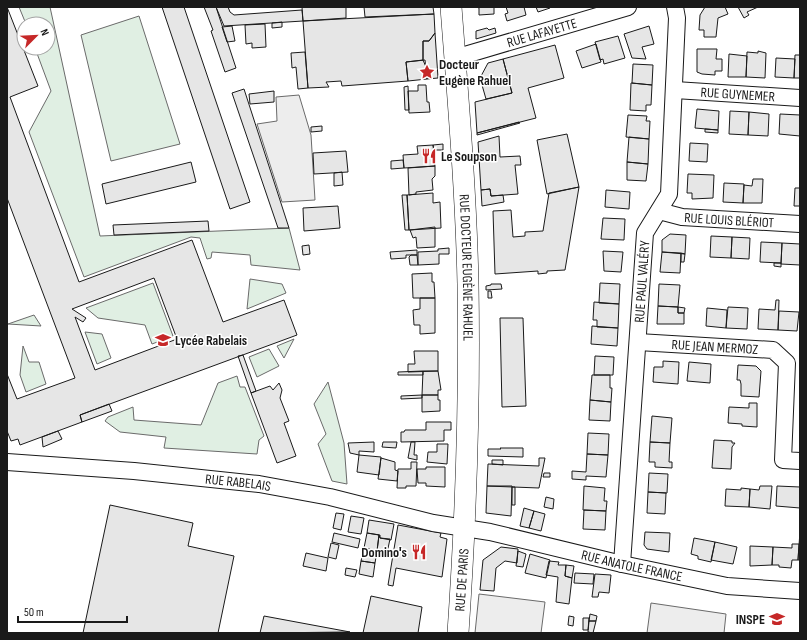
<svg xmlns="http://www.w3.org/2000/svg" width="807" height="640" viewBox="0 0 807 640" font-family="'Sofia Sans Condensed',sans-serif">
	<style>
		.green { fill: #e0efe3; stroke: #6a6a6a }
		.parking { fill: #ededed; stroke: #6a6a6a }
		.building { fill: #e6e6e6; stroke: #1a1a1a; fill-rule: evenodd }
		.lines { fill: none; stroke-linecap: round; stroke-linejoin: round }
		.minor-casing { stroke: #1a1a1a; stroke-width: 18 }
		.major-casing { stroke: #1a1a1a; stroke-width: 22 }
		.minor { stroke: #fff; stroke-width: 16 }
		.major { stroke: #fff; stroke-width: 21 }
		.labels { text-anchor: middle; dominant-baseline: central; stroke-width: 3; stroke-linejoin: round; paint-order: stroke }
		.street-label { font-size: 14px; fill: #1a1a1a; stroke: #fff }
		.poi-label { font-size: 14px; font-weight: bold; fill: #1a1a1a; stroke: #fff; text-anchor: start }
	</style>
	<rect width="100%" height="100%" fill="#fff"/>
	<path class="green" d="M19,7h31l50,229 189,-8 11,42 -49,-5 -1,-10 -38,-3 -1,6 -4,1 -7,-21 -9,-1 -107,40 -55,-145 22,-41 -16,-43h13v-24h-22z
		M139,16l41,128 -69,17 -30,-126z
		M250,279l32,5 4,9 -39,16z
		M153,283l20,53 -21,8 -7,-19 -47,-7 -12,-10z
		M34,315l7,11 -33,-2z
		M85,332l17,2 9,24 -14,6z
		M294,339l-10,19 -7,-12z
		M23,346l6,16h10l7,22 -20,8 -6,-17z
		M269,349l10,17 -22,11 -8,-20z
		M237,376l3,11h5l19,49 -5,4 -2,14 -93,-6 2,-11 -46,-5 -15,-11 3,-4 25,-10 1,13 67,5 17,-42z
		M328,382l16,61 3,41 -15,-3 -14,-37 8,-10 -12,-30z"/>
	<path class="parking" d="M299,95l12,40 4,65 -33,2 -25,-78 20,-3 -1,-24z
		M479,594l66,8 -4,31h-66z
		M651,603l75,11 -2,19h-77z"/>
	<path class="building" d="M7,7l31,79 -28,11 69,185 113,-42 31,82 61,-22 13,35 -217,80 2,7 -62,23 -2,-6 -7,2 -4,-10v-57l10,25 58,-21 -68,-180zM154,278l23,61 -82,31 -20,-53 8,5 3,-4 -14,-9z
		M162,7h22l66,195 -20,7z
		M204,7h12l20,61 -11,4 -14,-41 2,-1z
		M216,7h12l2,5 4,3 68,-5 1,11 -79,5z
		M302,7h44v11l-43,3z
		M364,7h69l1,7 -69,3z
		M494,7v7l-15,1v-7l-2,-1z
		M506,7h18l2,8 -19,6 -2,-7 3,-1z
		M536,7h14v1l-12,4z
		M705,7h20l3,7 -10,4 -2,19h-12v-7h-5l1,-15z
		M738,7h20l-11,5 2,3 -5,3z
		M434,14l1,19 -6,8h-6v19l-17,2 2,19 -66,5 -1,-5 -15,1 3,5 -21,1 -5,-67z
		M282,22v5l-10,1v-5z
		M265,24l1,23 -14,1v-5l-6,1 -1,-19z
		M232,26l3,15 -8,1 -5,-15z
		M649,26l5,18 -12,3 4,12 -14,-1 -8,-24z
		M487,28l2,2 6,-2 1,5 -20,6v-8z
		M435,33l3,45 -11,1 -1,-12 -3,-7v-19h6z
		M618,36l7,22 -21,6 -1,-5 -3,1 -5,-18z
		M596,44l5,18 -19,6 -6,-17z
		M555,45l9,33 -36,10 8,30 -59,15 -2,-31 37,-9 -9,-34z
		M697,49h20l-1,10h6v12h-7v4l-13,-1 -5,-2z
		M758,51l8,2 -1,25 -19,-1 1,-25 11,1z
		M305,52l3,36 -10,1 -2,-22 -4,1 -1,-15z
		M729,54l18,2 -1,21h-18z
		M795,55h5v23h-6z
		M776,58l19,1 -1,19 -19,-1z
		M503,59l9,34 -26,6 -6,-21 8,-15z
		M425,60l2,19 -19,2 -2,-19z
		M633,64l20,1 -1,20 -20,-2z
		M631,83l21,2 -1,20h-5v6l-16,-1z
		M418,85h8l1,17h2l1,10 -21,1 -1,-22h10z
		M408,86l1,24h-4l-1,-23z
		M244,89l45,139h-11l-46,-135z
		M274,91v11l-24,2 -1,-10z
		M697,109l22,2 -1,19 -23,-2z
		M730,111l19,1 -1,23 -19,-1z
		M749,112l20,2 -1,22 -20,-1z
		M780,114l20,1v21l-21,-2z
		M628,115l19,1 -1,5h4l-1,18 -23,-2z
		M519,122l1,1 -43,12v-2z
		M322,126v5l-11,1v-5z
		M705,129l13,1v3l-13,-1z
		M567,134l12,53 -32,7 -10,-54z
		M499,136l1,21 20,-1 1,9h-6l3,29 -27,2 -1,-7 -9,1 -3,-48z
		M629,137l20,2 -1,25 -21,-2z
		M690,143l18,1 -1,18 -18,-1z
		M443,144v6h-9l-1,-5z
		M433,145l2,21 -31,2 -1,-13 15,-1 -1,-8z
		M346,151l2,21 -34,2 -1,-21z
		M403,160l1,8 -13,1v-8z
		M191,162l5,20 -90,22 -4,-20z
		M627,162l21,2 -2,17 -19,-1z
		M435,166v10l-3,3 1,11 -17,2v2l-7,1 -1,-27z
		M342,172l1,13 -9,1v-13z
		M688,174l26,1 -1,23 -21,1v-6h-5z
		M753,179h10l-1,24h-19l1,-18 8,1z
		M724,183l20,1 -1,19 -20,-1z
		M579,187l-14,83 -18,1v2l-9,1v-3l-43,3 -2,-63 18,-1 2,27 12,-1v-4l18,-1 6,-38z
		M795,188h5v18h-6z
		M490,189l1,7 12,-1 1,7 -22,4 -1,-16z
		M606,190l24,2 -1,17 -24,-2z
		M433,193v10l7,-1 1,26 -32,2 -2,-35z
		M402,195h5l2,35h-4z
		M338,206l2,22 -36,3 -1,-23z
		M603,218l22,1 -1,21 -23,-1z
		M208,221l1,10 -95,4 -1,-10z
		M435,227v20l-18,1 -1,-11 -3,1 -3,-8z
		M670,234l16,1 -1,19 -23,-2v-12z
		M711,236l21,1 -1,21 -21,-1z
		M732,237l18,1 -1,21 -18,-1z
		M761,242l21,1 -1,20 -21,-1z
		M782,243l18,1v21l-19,-1z
		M309,245l1,9 -7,1 -1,-9z
		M449,248v6h-10v10l-21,1v-13l20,-1v-2z
		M417,250v5h-11v3l-15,1 -1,-7z
		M603,251l20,1 -2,20 -17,-1z
		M662,252l19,1 -1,20 -20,-1z
		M681,253l4,1 -1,8h-3z
		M411,255h6l1,10h-8l-1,-8z
		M774,263h7v4l-7,-1z
		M432,273v9h2l1,16h-22l-1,-24z
		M600,283l20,1 -1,20 -20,-1z
		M491,284h10l1,5 -16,1v-4l5,-1z
		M659,284l21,1 -2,22 -20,-1z
		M488,291h3l1,7h-4z
		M420,298h15v35l-15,1v-9h-6l-1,-15 7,-1z
		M776,300h3l-1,30 -20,-1 1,-20 16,1z
		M594,302l25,2 -1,24 -21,-1v-7h-4z
		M658,306l20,1v6h6v11h-27z
		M678,307l7,1 -1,5h-6z
		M728,307l20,1 -1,21 -21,-1z
		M707,308l20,2 -1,18 -20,-2z
		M779,311l20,1 -2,19 -19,-1z
		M500,318h23l3,88 -24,1z
		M592,326l26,2 -1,18 -26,-2z
		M414,351h24v20l-30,1v-8h7z
		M243,355l13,36 -5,2 -13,-37z
		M595,356l19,1 -1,18h-19z
		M663,361l16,1 -1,22 -25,-2 1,-15h9z
		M689,362l22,2 -1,19 -23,-2z
		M738,365l18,1 5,5 -2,26 -18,-1v-12l-1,-4h-3z
		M423,371h15l3,19h-3v5h-16z
		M423,371v4h-25v-3z
		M592,375h18v13h2l-1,14 -21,-2z
		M279,383l3,7 -2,8 9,23 -5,2 12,33 -19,7 -26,-70 19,-7 3,4z
		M422,395h16v5h2v11l-18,1z
		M422,395v3l-21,1v-3z
		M590,400l21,2 -1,19 -21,-1z
		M749,403h8v24l-15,-1v-2l-14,-1 1,-16 20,1z
		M109,404l3,7 -30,11 -2,-7z
		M652,416l20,2 -2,25 -20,-1z
		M426,422h25v8h-7v11l-43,1v-10h3l1,-2h21z
		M58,431l4,8 -19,8 -1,-10z
		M588,433l21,1 -1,21 -21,-1z
		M714,440l18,1v2h3l-3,4 -1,22 -19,-1z
		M374,442v10l-15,-1v4l-9,-2 -2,-10z
		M383,442h14l-1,6 -14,-1z
		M411,442h4l-1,13h3v5l-9,-2z
		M650,442l20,1 -1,19h3v6l-17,-1v-5h-6z
		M437,444h11l-1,20 -20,-2 1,-10h9z
		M500,448h23v9l-35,-1v-7h13z
		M587,454l21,1 -2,22 -20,-1v4l-14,-1v-8l14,1z
		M359,455l22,2 -2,18 -22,-3z
		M381,458l14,4v8l3,1 -1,10 -19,-2z
		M539,458h6l-6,30 -52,-2 1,-22 51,2z
		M492,460h11v5l-11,-1z
		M411,462h6l-1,24h-10v2h-9l1,-19h13z
		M426,467h19v20l-19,-1v-3h-8l-1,-14h9z
		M544,473h6v4h-7z
		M649,473l19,1 -1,19 -19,-1z
		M487,486h25l-1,30 -25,-3z
		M584,486l21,2 -1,13h3l-1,10 -23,-1z
		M760,486h12l-2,23 -21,-2 1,-18 9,1z
		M777,486l23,1v21l-24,-2z
		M512,487h3v18h-3z
		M741,488l9,1 -1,18 -24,-1 1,-17 15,1z
		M648,492l18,1 -1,21 -18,-1z
		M546,497l8,2 -1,10 -9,-2z
		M110,505l83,18 -5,23 46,10 -16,77h-135z
		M524,508l10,3 -5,17 -9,-2z
		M584,510l22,1 -1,19 -22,-1z
		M534,511l11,3 -4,17 -12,-3z
		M336,513l8,1 -3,16 -8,-2z
		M351,516l13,2 -3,16 -13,-2z
		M369,520l25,4 -3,16 -11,-2v-3l-13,-2z
		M398,525l43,8 -1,4 7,2 -5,38 -46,-9 -3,18 -5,-1z
		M800,531v29h-2z
		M645,532l25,1 -1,19 -22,-3 -3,-4z
		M334,533l26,6 -2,9 -26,-6z
		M367,533l12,2 -2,16 -13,-3z
		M379,535l1,3 10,1 -3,14 -10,-2z
		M694,538l21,4 -4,20 -13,-3v-3l-7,-2z
		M715,542l22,5 -4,17 -22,-4z
		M331,543l8,2 -3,14 -8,-2z
		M792,544h7l-1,16h-6l-1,8 -12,-1v-2h-7l1,-18 19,1z
		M750,546l23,1 -1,18 -22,1z
		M501,547l17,2 -1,14 -12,-2 -9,7 -2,23 -14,-1 3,-30z
		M364,548l13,3 -2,12 -14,-2z
		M518,551l8,3 -3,13 -7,-1z
		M306,553l22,5 -2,13 -23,-5z
		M530,554l20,6 -4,18 -21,-5z
		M361,561l14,2 -2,14 -14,-3z
		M549,561l10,1 -1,3h8l-1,11 7,2 -3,26 -13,-2 2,-25 -12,-2z
		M566,565l8,1 -2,12 -7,-2z
		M346,568l11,2 -2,7 -10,-2z
		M575,573l19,1 -1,10 -19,-1z
		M595,574l16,1 -2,18 -10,-1 -1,5h-6z
		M371,596l51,11 -4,26h-55z
		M590,614l7,2 -1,5h-7z
		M264,616l86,16 -90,1z
		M569,616l5,1 -1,9 -5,-1z
		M583,618h6l-1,12h-5z
		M589,621h7l-3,12 -5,-1z"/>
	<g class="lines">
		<defs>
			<g id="minor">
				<path id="s1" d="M454,56l11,-1 163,-48"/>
				<path id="s2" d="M675,90l125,8"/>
				<path id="s3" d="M659,211l23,6 118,7"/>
				<path id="s4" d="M638,342l135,8 14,13 -4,97 17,1"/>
				<path id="s5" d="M7,462l127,9 125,13 71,13 103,26 57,9 132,32 105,22 73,5"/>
				<path id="s6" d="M622,564l23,-331 24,-39 8,-176 -2,-11"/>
			</g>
			<g id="major">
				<path id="s7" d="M451,7c7,92 15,184 17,277 2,117 -2,232 -10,349"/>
			</g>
		</defs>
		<use href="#minor" class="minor-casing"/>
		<use href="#major" class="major-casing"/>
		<use href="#minor" class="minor"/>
		<use href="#major" class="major"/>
	</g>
	<defs>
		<symbol id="sight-bare" viewBox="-9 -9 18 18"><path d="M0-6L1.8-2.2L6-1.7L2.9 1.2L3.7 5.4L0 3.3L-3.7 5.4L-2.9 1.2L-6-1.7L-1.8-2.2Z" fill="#c62828" stroke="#fff" stroke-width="2.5" paint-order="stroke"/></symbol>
		<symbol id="restaurant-bare" viewBox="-9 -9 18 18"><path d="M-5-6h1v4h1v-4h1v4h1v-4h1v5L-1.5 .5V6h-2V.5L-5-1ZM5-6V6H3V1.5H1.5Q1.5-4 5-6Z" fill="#c62828" stroke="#fff" stroke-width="2.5" paint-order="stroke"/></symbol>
		<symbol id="school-bare" viewBox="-9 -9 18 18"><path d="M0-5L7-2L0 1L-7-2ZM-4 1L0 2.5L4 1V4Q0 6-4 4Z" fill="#c62828" stroke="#fff" stroke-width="2.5" paint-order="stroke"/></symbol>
		<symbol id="university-bare" viewBox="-9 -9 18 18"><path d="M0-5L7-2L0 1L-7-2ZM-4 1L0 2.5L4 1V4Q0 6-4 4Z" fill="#c62828" stroke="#fff" stroke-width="2.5" paint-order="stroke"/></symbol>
	</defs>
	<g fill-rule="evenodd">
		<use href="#sight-bare" x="416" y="61" width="22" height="22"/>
		<use href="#restaurant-bare" x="418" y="145" width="22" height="22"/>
		<use href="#school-bare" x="152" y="329" width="22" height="22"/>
		<use href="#restaurant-bare" x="408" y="541" width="22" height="22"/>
		<use href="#university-bare" x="766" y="608" width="22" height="22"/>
	</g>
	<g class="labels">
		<g class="street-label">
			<text stroke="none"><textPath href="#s1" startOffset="91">RUE LAFAYETTE</textPath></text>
			<text stroke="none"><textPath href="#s2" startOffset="63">RUE GUYNEMER</textPath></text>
			<text stroke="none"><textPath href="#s3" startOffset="71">RUE LOUIS BLÉRIOT</textPath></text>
			<text stroke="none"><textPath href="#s7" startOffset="261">RUE DOCTEUR EUGÈNE RAHUEL</textPath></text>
			<text stroke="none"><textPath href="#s6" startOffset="283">RUE PAUL VALÉRY</textPath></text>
			<text stroke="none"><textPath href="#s4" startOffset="77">RUE JEAN MERMOZ</textPath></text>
			<text stroke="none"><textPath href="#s5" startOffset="232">RUE RABELAIS</textPath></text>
			<text stroke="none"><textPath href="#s5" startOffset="635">RUE ANATOLE FRANCE</textPath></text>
			<text transform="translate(462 580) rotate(-86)">RUE DE PARIS</text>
		</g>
		<g class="poi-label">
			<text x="439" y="64">Docteur<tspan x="439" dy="16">Eugène Rahuel</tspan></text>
			<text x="441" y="156">Le Soupson</text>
			<text x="175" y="340">Lycée Rabelais</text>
			<text x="407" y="552" text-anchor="end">Domino's</text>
			<text x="765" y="619" text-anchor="end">INSPE</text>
		</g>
	</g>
	<rect width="807" height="640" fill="none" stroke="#1a1a1a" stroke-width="16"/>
	<g transform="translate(36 36) rotate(66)"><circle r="19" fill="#ffffff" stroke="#a3a3a3"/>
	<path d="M0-3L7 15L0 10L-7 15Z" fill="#c62828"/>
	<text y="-6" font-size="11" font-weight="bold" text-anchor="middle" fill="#1a1a1a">N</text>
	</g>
	<path d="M18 616v6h109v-6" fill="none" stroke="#1a1a1a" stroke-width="2"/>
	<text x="24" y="616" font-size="12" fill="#1a1a1a" stroke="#ffffff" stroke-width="3" paint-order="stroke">50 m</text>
</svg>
